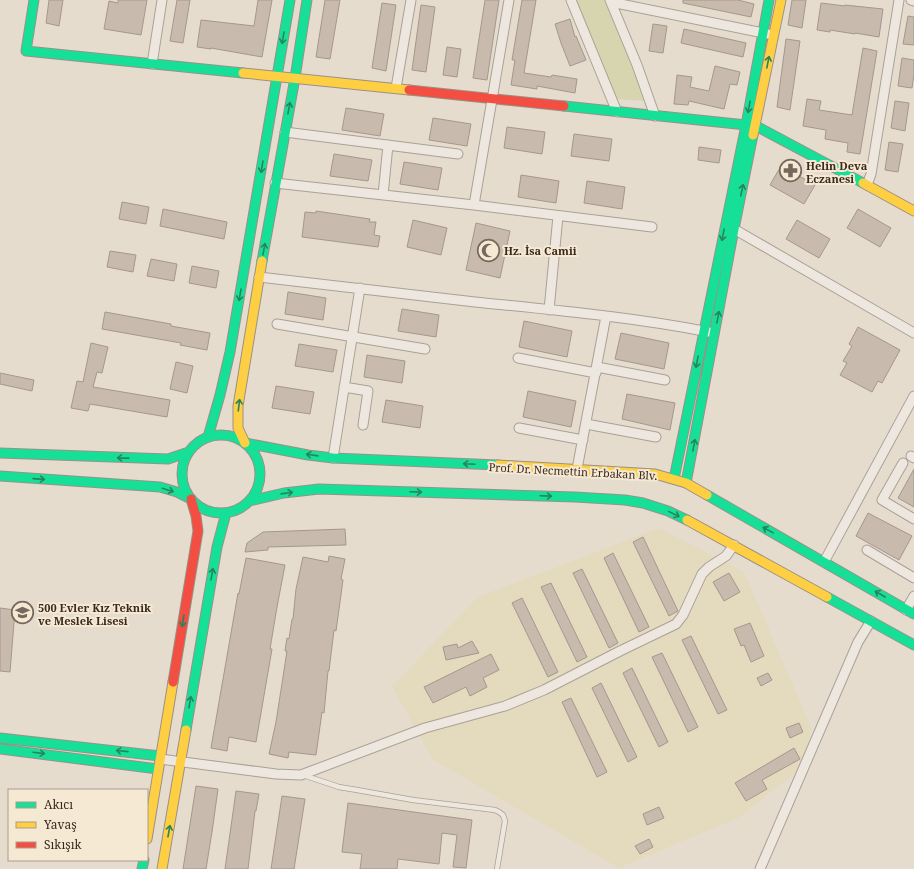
<svg xmlns="http://www.w3.org/2000/svg" width="914" height="869" viewBox="0 0 914 869" font-family="'Noto Serif',serif">
	<style>
		.farmland { fill: #e4dabe }
		.green { fill: #d7d4b0 }
		.building { fill: #c9baae; stroke: #a5978d }
		.lines { fill: none; stroke-linecap: round; stroke-linejoin: round }
		.lane-casing { stroke: #aaa196; stroke-width: 6 }
		.street-casing { stroke: #aaa196; stroke-width: 11 }
		.fast-casing { stroke: #9a9186; stroke-width: 11 }
		.slow-casing { stroke: #9a9186; stroke-width: 11 }
		.jam-casing { stroke: #9a9186; stroke-width: 11 }
		.lane { stroke: #ede7df; stroke-width: 4.5 }
		.street { stroke: #ede7df; stroke-width: 9 }
		.fast { stroke: #16e098; stroke-width: 9 }
		.slow { stroke: #ffcf43; stroke-width: 9 }
		.jam { stroke: #f24e42; stroke-width: 9 }
		.oneway { stroke: #28845b }
		.labels { text-anchor: middle; dominant-baseline: central; stroke-width: 4; stroke-linejoin: round; paint-order: stroke }
		.poi-label { font-size: 11px; font-weight: bold; fill: #39291e; stroke: #f6e9d3; text-anchor: start }
		.street-label { font-size: 11px; fill: #39291e; stroke: #f6e9d3 }
	</style>
	<rect width="100%" height="100%" fill="#e5dcce"/>
	<path class="farmland" d="M659,528l85,44 67,155 -3,22 -12,23 -56,45 -121,51 -187,-109 -40,-73 86,-89z"/>
	<path class="green" d="M574,0h31l41,101 -31,-2z"/>
	<path class="building" d="M49,0h14l-4,26 -13,-3z
		M118,0h29l-6,35 -37,-6 5,-28 9,2z
		M177,0h13l-7,43 -13,-2z
		M258,0h14l-10,57 -51,-9v1l-14,-2 4,-27 53,6z
		M325,0h15l-10,59 -14,-2z
		M485,0h14l-12,80 -14,-2z
		M522,0h14l-12,73 27,4 1,-2 25,4 -2,14 -38,-7v3l-26,-4 4,-25h-3z
		M683,0h55l16,4 -3,13 -68,-14z
		M792,0h14l-4,28 -14,-3z
		M382,3l14,2 -10,66 -14,-3z
		M821,3l24,3v-1l38,4 -4,28 -24,-4v1l-25,-4v2l-13,-2z
		M421,5l14,2 -9,65 -14,-2z
		M908,16l6,1v28l-11,-1z
		M570,19l5,18 1,-1 10,24 -16,6 -9,-23 -6,-19z
		M653,24l14,2 -4,27 -14,-2z
		M684,29l62,14 -3,14 -62,-14z
		M786,39l14,2 -10,69 -13,-3z
		M447,47l14,2 -4,28 -14,-2z
		M863,48l14,3 -17,103 -13,-2 1,-9 -23,-4 1,-9 -23,-4 4,-27 14,2 -2,9 33,5z
		M902,58l12,2v14l-2,14 -14,-2z
		M715,66l25,6 -3,13 -7,-1 -6,25 -35,-8 -1,4 -14,-1 3,-29 15,2 -2,10 19,4z
		M895,101l14,2 -4,28 -14,-3z
		M346,108l38,6 -4,22 -38,-6z
		M433,118l38,6 -4,22 -38,-6z
		M507,127l38,5 -3,22 -38,-6z
		M574,134l38,5 -3,22 -38,-5z
		M889,142l14,2 -5,28 -13,-2z
		M699,147l22,3 -2,13 -21,-3z
		M334,154l38,6 -4,21 -38,-5z
		M404,162l38,6 -4,22 -38,-6z
		M781,166l34,19 -11,19 -34,-19z
		M521,175l38,6 -3,22 -38,-6z
		M587,181l38,6 -3,22 -38,-6z
		M122,202l27,5 -3,17 -27,-5z
		M163,209l64,13 -3,17 -64,-13z
		M858,209l33,19 -11,19 -33,-19z
		M316,211l54,8 -1,3h7l-2,13 6,1 -2,11 -76,-10 3,-25 11,1z
		M413,220l34,8 -6,27 -34,-8z
		M797,220l33,19 -11,19 -33,-19z
		M476,223l34,8 -10,47 -34,-8z
		M110,251l26,4 -3,17 -26,-5z
		M151,259l26,5 -3,17 -27,-5z
		M192,266l27,5 -3,17 -27,-5z
		M288,292l38,6 -3,22 -38,-6z
		M402,309l37,6 -3,22 -38,-6z
		M105,312l66,12v2l39,7 -3,17 -27,-5 1,-2 -79,-14z
		M524,321l48,10 -5,26 -48,-10z
		M858,327l42,23 -18,33 -4,-2 -6,11 -32,-17 7,-12 -4,-2 9,-15 -3,-2z
		M621,333l48,10 -5,26 -49,-10z
		M91,343l17,4 -6,26 -5,-1 -4,15 77,13 -3,17 -77,-13 -2,7 -17,-3 6,-27 6,1z
		M299,344l38,6 -4,22 -38,-6z
		M367,355l38,6 -3,22 -38,-6z
		M176,362l17,4 -6,27 -17,-4z
		M0,373l34,7 -2,11 -32,-7z
		M276,386l38,6 -4,22 -38,-6z
		M528,391l48,10 -5,26 -48,-10z
		M627,394l48,9 -5,27 -48,-11z
		M386,400l37,6 -3,22 -38,-6z
		M914,469v38l-16,-9z
		M868,513l44,23 -13,24 -43,-24z
		M345,529l1,16 -78,2v3l-23,2 2,-9 16,-11z
		M643,537l35,74 -9,5 -36,-74z
		M613,553l36,74 -10,5 -35,-74z
		M329,556l16,3 -4,20 2,1 -7,51 -2,-1 -5,41h-1l-4,42 -2,-1 -6,43 -27,-3 -1,6 -19,-4 7,-32 11,-71h-2l2,-13 2,1 3,-20h1l3,-30 7,-32 25,5z
		M246,558l39,7 -8,42 -7,42h2l-16,93 -27,-5 -2,14 -16,-3 27,-155 1,1z
		M582,569l36,74 -9,5 -36,-75z
		M729,573l11,19 -16,9 -11,-19z
		M551,583l36,74 -10,5 -36,-75z
		M522,598l36,74 -10,5 -36,-74z
		M0,608l15,2 -5,62 -10,-1z
		M750,623l14,33 -13,6 -7,-17 -3,1 -7,-17z
		M691,636l36,74 -9,4 -36,-74z
		M472,641l7,12 -33,7 -3,-13 14,-3 1,4z
		M662,653l36,74 -10,5 -36,-75z
		M491,654l8,16 -16,8 4,9 -17,9 -4,-9 -33,16 -9,-16z
		M632,668l36,74 -9,5 -36,-74z
		M768,673l4,7 -11,6 -4,-8z
		M601,683l36,74 -9,5 -36,-74z
		M571,698l36,74 -10,5 -35,-75z
		M799,723l4,9 -13,6 -4,-10z
		M794,748l6,11 -38,21 5,9 -21,12 -11,-18z
		M196,786l22,3 -6,43 -6,37h-23z
		M236,791l23,3 -3,17h-1l-7,58h-23z
		M282,796l23,3 -11,70h-23z
		M348,803l124,17 -6,48 -13,-1 4,-32 -15,-2 -3,31 -41,-5 -1,10h-37l2,-15 -20,-2z
		M659,807l5,11 -17,7 -4,-11z
		M649,839l4,8 -13,7 -5,-8z"/>
	<g class="lines">
		<defs>
			<path id="lane" d="M303,775l36,12 18,3 56,10 82,10 4,2 4,3 2,6 -8,48"/>
			<path id="street" d="M571,0l46,112
				M610,0l27,65 18,51
				M911,0l3,1
				M611,2l157,32
				M152,64l10,-64
				M396,88l15,-88
				M285,132l173,22
				M275,183l199,22 178,22
				M867,185l4,-11 28,-174
				M383,195l5,-50
				M474,205l35,-205
				M734,229l180,104
				M259,277c72,8 144,17 216,25 78,8 157,15 234,30
				M549,310l9,-94
				M277,324l148,25
				M518,358l78,15
				M597,367l68,13
				M344,387l24,4 -5,34
				M586,424l70,13
				M519,428l64,12
				M911,456l3,2
				M333,458l27,-170
				M903,463l-21,37 32,19
				M577,469l29,-153
				M867,550l47,28
				M824,562l90,-166
				M906,610l8,-14
				M160,759l116,15 25,1 124,-47 80,-22 39,-16 76,-39 56,-27 7,-9 19,-41 7,-7 17,-11 8,-11
				M760,869l98,-227 13,-21"/>
			<path id="fast" d="M34,0l-8,51 217,22
				M564,106l192,20 107,57
				M262,261l33,-183 12,-78
				M182 474a39 39 0 1 1 78 0a39 39 0 1 1-78 0Z
				M208,437l12,-42 10,-43 60,-352
				M245,443l63,12 25,3 165,7
				M0,453l168,6 21,-7
				M0,476l160,11 17,5 14,7
				M674,479l72,-354 23,-125
				M686,483l48,-254 19,-94
				M707,495l207,119
				M249,501l35,-8 35,-4 256,8 50,3 18,3 25,8 19,9
				M827,597l87,48
				M186,730l31,-183 9,-34
				M0,738l160,18
				M0,749l158,20
				M142,869l2,-9"/>
			<path id="slow" d="M243,73l166,17
				M753,135l28,-135
				M863,183l51,28
				M245,443l-7,-15v-22l24,-145
				M498,465l157,9 31,9 21,12
				M687,520l140,77
				M147,839l26,-157
				M162,869l24,-139"/>
			<path id="jam" d="M409,90l155,16
				M173,682l25,-151 -2,-15 -5,-17"/>
		</defs>
		<use href="#lane" class="lane-casing"/>
		<use href="#street" class="street-casing"/>
		<use href="#fast" class="fast-casing"/>
		<use href="#slow" class="slow-casing"/>
		<use href="#jam" class="jam-casing"/>
		<use href="#lane" class="lane"/>
		<use href="#street" class="street"/>
		<use href="#fast" class="fast"/>
		<use href="#slow" class="slow"/>
		<use href="#jam" class="jam"/>
	</g>
	<defs><path id="oneway-shaft" d="M-6 0H5M1.5-3L5.5 0L1.5 3" fill="none" stroke-width="1.6" stroke-linecap="round" stroke-linejoin="round"/></defs>
	<g class="oneway">
		<use href="#oneway-shaft" transform="translate(283 38) rotate(100)"/>
		<use href="#oneway-shaft" transform="translate(768 62) rotate(-79)"/>
		<use href="#oneway-shaft" transform="translate(749 107) rotate(101)"/>
		<use href="#oneway-shaft" transform="translate(289 108) rotate(-80)"/>
		<use href="#oneway-shaft" transform="translate(262 167) rotate(99)"/>
		<use href="#oneway-shaft" transform="translate(742 190) rotate(-78)"/>
		<use href="#oneway-shaft" transform="translate(723 235) rotate(101)"/>
		<use href="#oneway-shaft" transform="translate(264 249) rotate(-80)"/>
		<use href="#oneway-shaft" transform="translate(240 295) rotate(100)"/>
		<use href="#oneway-shaft" transform="translate(718 317) rotate(-79)"/>
		<use href="#oneway-shaft" transform="translate(697 362) rotate(101)"/>
		<use href="#oneway-shaft" transform="translate(239 405) rotate(-83)"/>
		<use href="#oneway-shaft" transform="translate(694 445) rotate(-79)"/>
		<use href="#oneway-shaft" transform="translate(312 455) rotate(-172)"/>
		<use href="#oneway-shaft" transform="translate(123 458) rotate(-179)"/>
		<use href="#oneway-shaft" transform="translate(469 464) rotate(-177)"/>
		<use href="#oneway-shaft" transform="translate(39 479) rotate(4)"/>
		<use href="#oneway-shaft" transform="translate(168 490) rotate(17)"/>
		<use href="#oneway-shaft" transform="translate(416 492) rotate(2)"/>
		<use href="#oneway-shaft" transform="translate(287 493) rotate(-8)"/>
		<use href="#oneway-shaft" transform="translate(546 496) rotate(2)"/>
		<use href="#oneway-shaft" transform="translate(674 514) rotate(26)"/>
		<use href="#oneway-shaft" transform="translate(768 530) rotate(-151)"/>
		<use href="#oneway-shaft" transform="translate(212 574) rotate(-80)"/>
		<use href="#oneway-shaft" transform="translate(880 594) rotate(-150)"/>
		<use href="#oneway-shaft" transform="translate(183 621) rotate(99)"/>
		<use href="#oneway-shaft" transform="translate(190 702) rotate(-80)"/>
		<use href="#oneway-shaft" transform="translate(122 751) rotate(-174)"/>
		<use href="#oneway-shaft" transform="translate(39 753) rotate(7)"/>
		<use href="#oneway-shaft" transform="translate(169 831) rotate(-80)"/>
	</g>
	<defs>
		<symbol id="pharmacy-ring" viewBox="-11 -11 22 22"><circle r="9.5" fill="#f6e9d3" stroke="#75685c" stroke-width="1.5"/><path d="M-2-6h4v4h4v4h-4v4h-4v-4h-4v-4h4Z" fill="#75685c"/></symbol>
		<symbol id="mosque-ring" viewBox="-11 -11 22 22"><circle r="9.5" fill="#f6e9d3" stroke="#75685c" stroke-width="1.5"/><path d="M3.5-4.9A6 6 0 1 0 3.5 4.9A5 5 0 1 1 3.5-4.9Z" fill="#75685c"/></symbol>
		<symbol id="school-ring" viewBox="-11 -11 22 22"><circle r="9.5" fill="#f6e9d3" stroke="#75685c" stroke-width="1.5"/><path d="M0-5L7-2L0 1L-7-2ZM-4 1L0 2.5L4 1V4Q0 6-4 4Z" fill="#75685c"/></symbol>
	</defs>
	<g fill-rule="evenodd">
		<use href="#pharmacy-ring" x="778" y="158" width="25" height="25"/>
		<use href="#mosque-ring" x="476" y="238" width="25" height="25"/>
		<use href="#school-ring" x="10" y="600" width="25" height="25"/>
	</g>
	<g class="labels">
		<g class="poi-label">
			<text x="806" y="165">Helin Deva<tspan x="806" dy="13">Eczanesi</tspan></text>
			<text x="504" y="250">Hz. İsa Camii</text>
			<text x="38" y="607">500 Evler Kız Teknik<tspan x="38" dy="13">ve Meslek Lisesi</tspan></text>
		</g>
		<g class="street-label">
			<text transform="translate(573 471) rotate(3)">Prof. Dr. Necmettin Erbakan Blv.</text>
		</g>
	</g>
	<rect x="8" y="789" width="140" height="72" fill="#f6e9d3" stroke="#aa9c8b"/>
	<rect x="16" y="802" width="20" height="6" fill="#16e098" stroke="#aa9c8b"/>
	<text x="44" y="809" font-size="12" fill="#39291e">Akıcı</text>
	<rect x="16" y="822" width="20" height="6" fill="#ffcf43" stroke="#aa9c8b"/>
	<text x="44" y="829" font-size="12" fill="#39291e">Yavaş</text>
	<rect x="16" y="842" width="20" height="6" fill="#f24e42" stroke="#aa9c8b"/>
	<text x="44" y="849" font-size="12" fill="#39291e">Sıkışık</text>
</svg>
